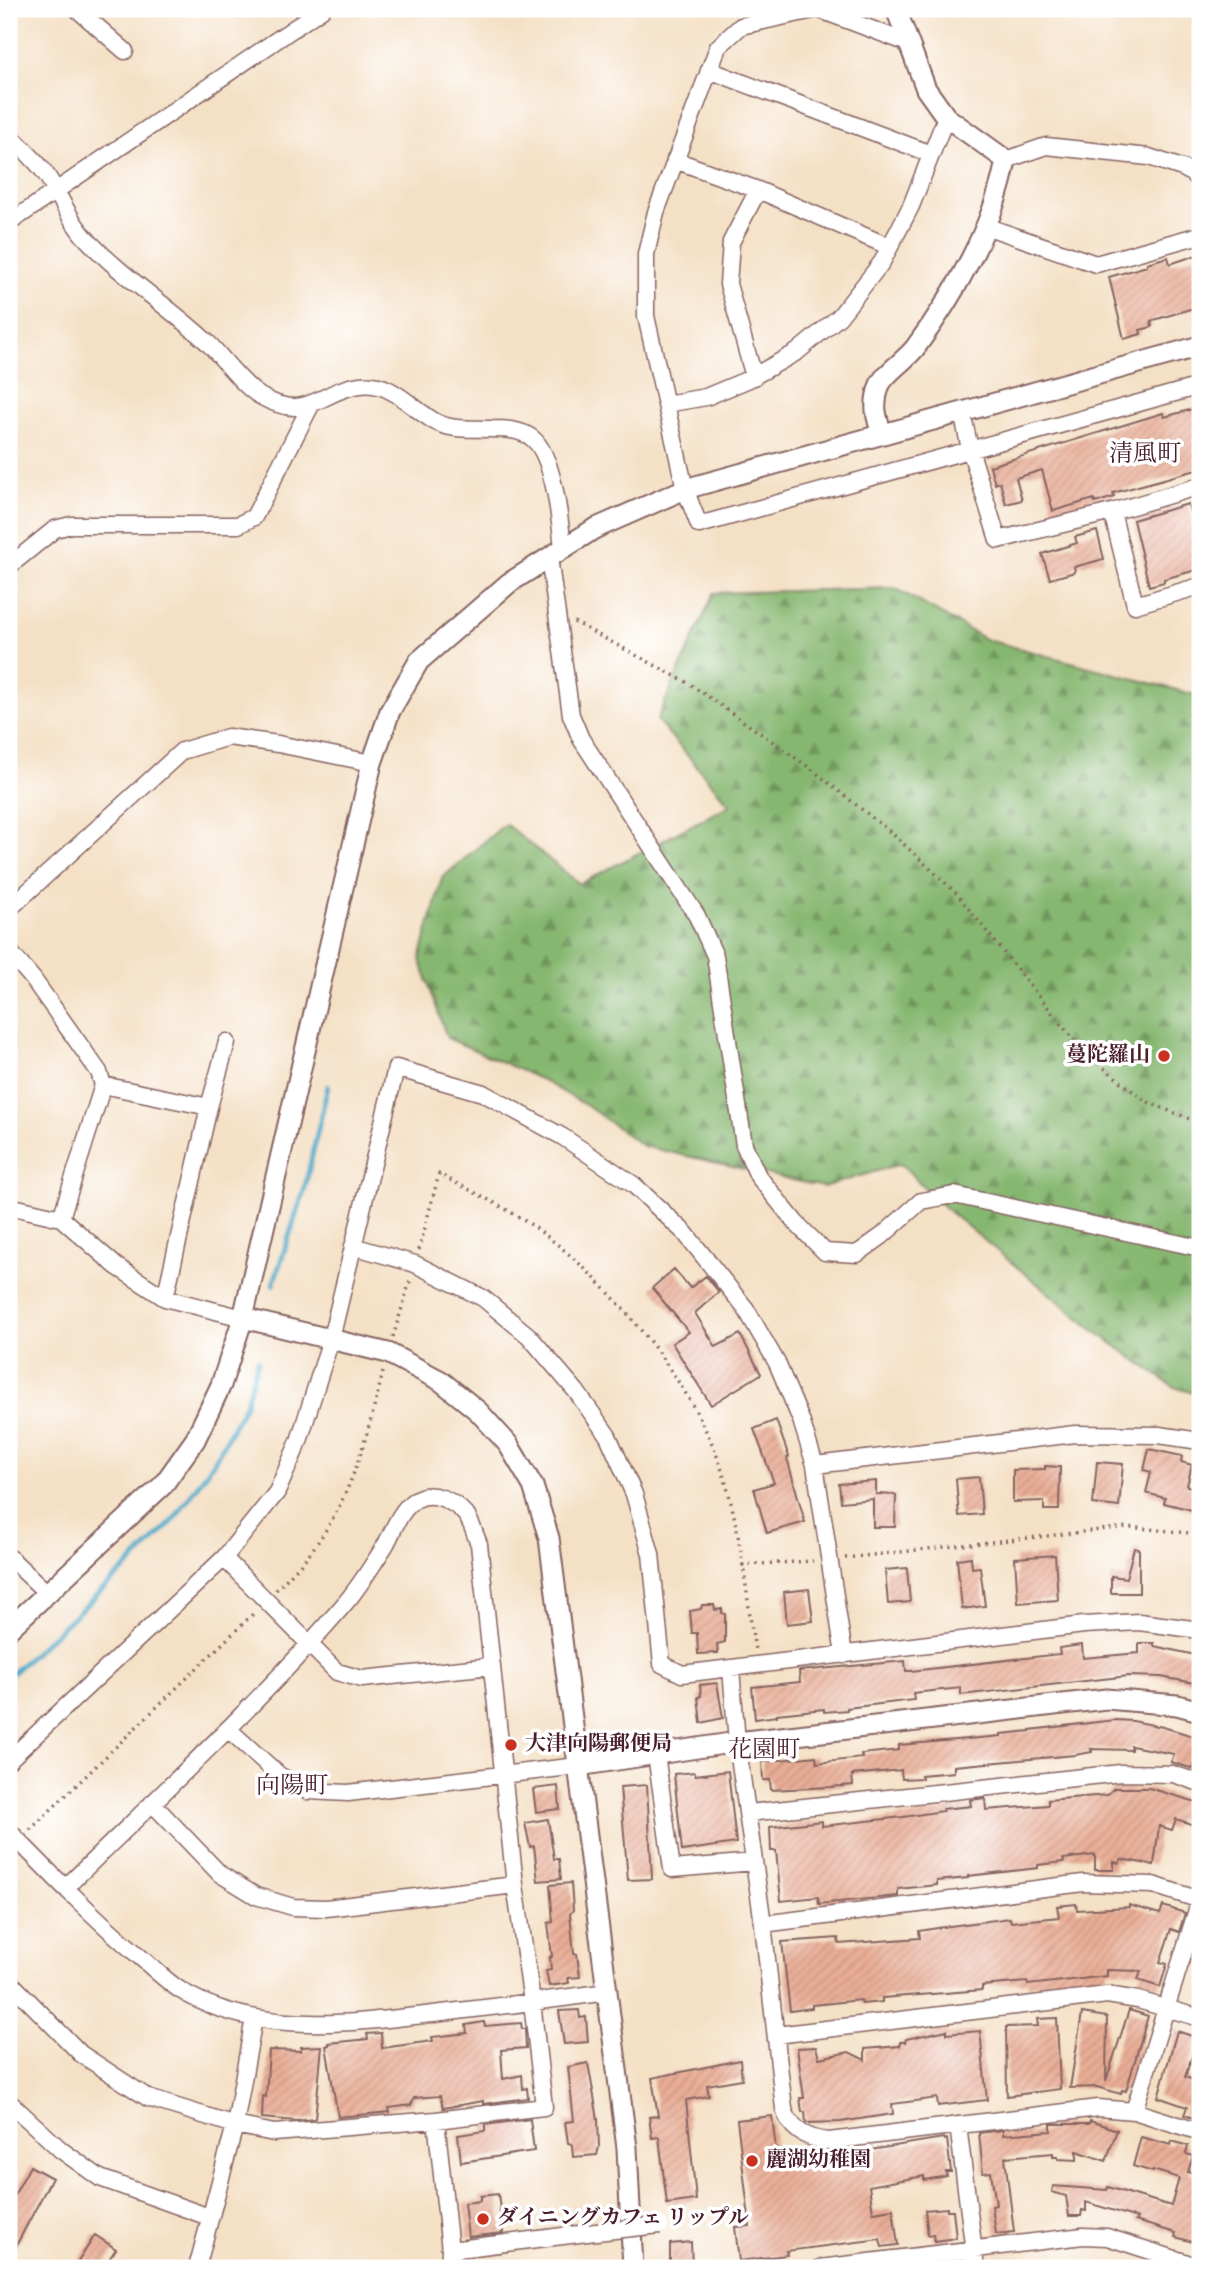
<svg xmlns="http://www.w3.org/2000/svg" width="1209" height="2277" viewBox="0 0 1209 2277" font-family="'Sorts Mill Goudy','Noto Serif JP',serif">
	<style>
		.forest { fill: url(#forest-firs); stroke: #686b4e; stroke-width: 2 }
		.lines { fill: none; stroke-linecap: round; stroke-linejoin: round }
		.stream { stroke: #47a6c6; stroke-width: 5 }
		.building { fill: url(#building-hatch) }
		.minor-casing { stroke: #866361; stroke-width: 19 }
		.tertiary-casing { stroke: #866361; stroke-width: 23 }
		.path { stroke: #866361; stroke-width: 3.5; stroke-dasharray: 2 5; stroke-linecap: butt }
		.minor { stroke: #fff; stroke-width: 16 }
		.tertiary { stroke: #fff; stroke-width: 19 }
		.minor-bridge-casing { stroke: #866361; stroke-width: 19; stroke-linecap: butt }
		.minor-bridge { stroke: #fff; stroke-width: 16 }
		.poi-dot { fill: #c8321e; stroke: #fff; stroke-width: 2.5 }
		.labels { text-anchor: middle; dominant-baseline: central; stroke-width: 7; stroke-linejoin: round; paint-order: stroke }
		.poi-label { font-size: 21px; font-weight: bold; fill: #4a1f2b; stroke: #fff; text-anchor: start }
		.quarter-label { font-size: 24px; fill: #4a1f2b; stroke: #fff }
	</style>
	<defs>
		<pattern id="forest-firs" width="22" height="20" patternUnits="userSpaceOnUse" patternTransform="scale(1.75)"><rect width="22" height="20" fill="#86b770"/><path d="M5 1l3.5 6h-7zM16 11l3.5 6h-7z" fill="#70945c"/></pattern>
		<pattern id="building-hatch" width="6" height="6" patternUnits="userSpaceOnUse" patternTransform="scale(1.75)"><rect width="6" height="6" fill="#e9ad96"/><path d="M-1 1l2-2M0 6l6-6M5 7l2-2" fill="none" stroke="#c99481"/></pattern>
	</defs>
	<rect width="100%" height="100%" fill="#fff"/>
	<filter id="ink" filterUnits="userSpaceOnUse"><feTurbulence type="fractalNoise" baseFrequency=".0143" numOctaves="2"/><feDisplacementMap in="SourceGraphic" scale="14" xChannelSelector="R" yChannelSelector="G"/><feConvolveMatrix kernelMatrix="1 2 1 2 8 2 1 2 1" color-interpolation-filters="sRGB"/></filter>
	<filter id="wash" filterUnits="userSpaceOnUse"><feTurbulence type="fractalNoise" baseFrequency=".00686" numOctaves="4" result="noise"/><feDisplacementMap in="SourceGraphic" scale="28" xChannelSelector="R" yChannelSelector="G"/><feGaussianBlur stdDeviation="1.57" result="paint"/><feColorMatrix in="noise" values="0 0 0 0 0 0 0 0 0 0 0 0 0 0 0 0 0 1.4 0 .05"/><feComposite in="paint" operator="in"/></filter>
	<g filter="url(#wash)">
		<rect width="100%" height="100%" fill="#f4e0c5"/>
		<path class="forest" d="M895,588l92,52 213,56v699l-26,-8 -79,-56 -150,-123 -44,-44 -78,23 -180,-41 -56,-40 -47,-27 -93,-41 -27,-79 22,-81 63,-54 75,60 150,-79 -73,-85 57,-127z"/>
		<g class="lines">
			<path class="stream" d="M273,1285l31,-94 24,-105
				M9,1676l118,-109 45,-45 42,-60 31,-57 13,-45"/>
		</g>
		<g id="blocks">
			<path class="building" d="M1200,254v52l-49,15 1,6 -12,3 1,4 -17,5 -15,-62 38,-11v-3l21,-6 2,7z
				M1200,407v62l-87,24 1,4 -19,6 -1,-4 -41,12 -11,-41 -26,8 6,22 -16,4 -6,-22 -5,2 -5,-18 150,-46 23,-7 1,4z
				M1188,504l12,45v20l-36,10v3l-15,4 -16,-66z
				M1097,531l7,28 -30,8 1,5 -25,7 -8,-25 35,-11 -2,-6z
				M674,1269l16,19 16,-12 13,16 -24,21 21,34 24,-13 21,40 -50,31 -39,-62 17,-11 -37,-44z
				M776,1420l13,37 -2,1 18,64 -38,11 -13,-44 20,-6 -20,-54z
				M1149,1449l33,7 -1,6 11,3 -5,21 10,2 -5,22 -28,-7 1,-5 -19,-5 5,-21 -7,-2z
				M1097,1462l26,2 -4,43 -26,-3z
				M1045,1466l15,1 -1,43h-15v-9l-31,1v-32l32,-1z
				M979,1477l3,37 -23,2 -3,-37z
				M876,1481v13l20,1 -1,32h-22v-28l-32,3 -2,-18z
				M1134,1548l5,1v44h-28v-17l15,2z
				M1055,1555l3,45 -40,3 -3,-45z
				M971,1557l1,11 8,-1 5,39 -23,3 -5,-50z
				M907,1568l3,34 -22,2 -3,-34z
				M809,1589l4,32 -26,3 -3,-32z
				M702,1605h12l1,5 7,-1v4l3,1v28l-8,2 1,9 -20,1 -1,-21h-5l-2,-22 11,-2z
				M1139,1643h15v3l46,10v28l-39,-7 -32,-1 -168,19v-7l-48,5 1,7 -67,8v2l-23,2v-3l-47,5v2l-22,3 -3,-32 48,-5 -1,-11 106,-10 1,10h5l149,-17 -1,-6 23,-3 1,13 56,-5z
				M717,1683l6,35 -22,5 -3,-26 3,-1 -1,-11z
				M1115,1720l18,1 30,6 37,11v9l-6,22 -23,-7 3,-8 -43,-8v4l-40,-1 1,3 -17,3 -121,11v6l-33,3 1,3 -20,1 -1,-9 -49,5 1,10 -23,2 -59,3 -1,-10h-7l-1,-18 54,-6 1,7 45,-5 -1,-4 38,-4v-5l102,-9v-2l29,-3v-1z
				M728,1771l8,72 -54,8 -8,-77 21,-2v3z
				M647,1785l5,94 -24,1 -8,-93z
				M558,1786l2,23 -24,3 -3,-23z
				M1114,1788h35l51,15v24l-24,-8 -4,11 -13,-4 -5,39 -34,-6v4l-6,-1v8h-19v-15l-32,4 1,3 -26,3v3l-70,8v2l-31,3v4l-39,4v7l-79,8 -1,-7 -37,4 -5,-50h-5l-1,-24 52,-6v5l81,-9 40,-6v-2l28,-3 -1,-6 15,-2 1,12 62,-5v-5l59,-5z
				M548,1819l6,40h5l2,20 -23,2 -4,-35 -4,1 -5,-24z
				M571,1883l2,27 -3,4 4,40h3l3,23 -12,1 1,5 -20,3 -3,-15 5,-1 -1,-13h2l-4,-34 5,-1 -3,-37z
				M1076,1904l1,6 52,-3v-2l31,9 3,-8 22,7 -6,19 -8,-3 -11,33 7,2 -7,23 -22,-7 3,-9 -34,-1v6l-79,9 -1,-3 -45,4v4l-100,8v4l-20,2 -1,-4 -49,5v3l-22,3 -8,-69 56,-4 1,6 81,-6 -1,-7 31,-5 60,-8 1,4 48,-5 -2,-11z
				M579,2010l1,8 6,-1 2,25 -24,2 -5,-33z
				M1129,2010l19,6 -22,75 -4,-1 -1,4 -24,-7 -27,1 12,-75 25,4 -1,64z
				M1057,2018l3,71 -53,7 -1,-69 32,-1 -1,-7z
				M484,2022l1,4 36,-3 1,6h3l1,19 -25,2 2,29 19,-4 1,14 4,-1 1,10 -45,6v-3l-40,7 -3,-12 -26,2 -3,7 -22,3 1,4 -52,5 -12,-71 3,-1v-2l39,-4 -1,-5 14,-1 1,15 51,-7 -1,-4 35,-4 -1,-8z
				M947,2030v4l33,-3 7,69 -49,6 -1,-8 -45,6 1,10 -53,8 -34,1 -1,-11h-3l-2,-14h4l-7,-50 19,-1 3,11 30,-6 16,8v-11l35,-3v-4h5l1,-3z
				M1177,2031l21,7 -13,39 11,4 1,-6h3v45l-16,-5 3,-8 -29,-10z
				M322,2046l-7,73 -19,2 -34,-3 1,-22 3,1 3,-47 32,1v-4z
				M740,2060l2,19 -35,6 2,11 -23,4 10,100 -29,4 -8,-67 -7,1 -3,-21 9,-1 -6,-38z
				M588,2063l10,56 1,28 -2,8 -24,2 -1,-13 -4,-1 -3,-21 9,-1 -6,-54z
				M772,2116l5,43 41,-4 2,-4h10l3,4 31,-4 79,-13 1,2 3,-1 4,33h-5l1,4 -23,4v-4l-55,10 4,26 20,-3 5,36 -16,2 -2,-8 -94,12 1,4 -48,6 -4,-34 15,-1 -13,-106z
				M530,2119l4,32 -73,11 -3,-27 27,-4v-6z
				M1090,2121l27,9 -11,31 -29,-10v9l-19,-1v-2h-5v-4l-48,4 9,75 -18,2 -4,-28 4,-1 -5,-33 -8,1 -4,-40 24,-3v5l48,-4v-7h38z
				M1141,2137l30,8 1,-4 16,5 -2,8 7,2 -5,16 12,4v68l-25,-7 1,-4 -41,-12 2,-3 -51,-16v9l-4,-1 -1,6h-12l-3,-20 -14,-4 1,-6 54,4 1,-3 63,19 8,-28 -26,-8v2l-20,-6z
				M30,2166l22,12 -43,81v-54z
				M498,2194l5,39 -35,4 -4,-34 16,-2v-5z
				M947,2208v2h6l3,28 -22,3 -1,-7 -5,1 -3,-25z
				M95,2235l21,14 -13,19h-29z
				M691,2242l1,26h-22v-24z"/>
		</g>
	</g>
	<g filter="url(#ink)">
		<use href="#blocks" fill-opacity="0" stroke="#866361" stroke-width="2"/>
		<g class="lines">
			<defs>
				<path id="minor" d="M77,9l48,42
					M908,43l-90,-34 -77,17 -23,21 -62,165 -10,42v62l39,173 14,36 501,-139
					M709,70l222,84
					M9,134c12,13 26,25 36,39 14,20 23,45 39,63 36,40 85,70 124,107 16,16 34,42 52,53 48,28 60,-6 100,-11 32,-4 49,22 74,36 17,10 38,7 57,8 13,0 29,0 41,9 22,17 28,83 31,110
					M675,160l83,30 132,57
					M1006,160l40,-14 103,11 36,12 15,10
					M9,223l313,-214
					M985,226l111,38 104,-29
					M754,377l-26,-93 3,-42 27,-52
					M666,404l40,-7 43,-18 48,-27 42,-35 43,-55 29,-56 35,-89
					M962,412l8,37 28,91 114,-28 23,93 65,-19
					M1112,512l88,-26
					M549,557l22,158 10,24 116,177 18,40 29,189 14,31 38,47 29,29 32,2 25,-18 39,-35 33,-6 246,53
					M9,566l46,-37 16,-4h167l16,-8 57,-112
					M9,909l173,-158 46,-14 50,7 94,19
					M9,951l24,28 66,93 4,13
					M209,1107l-106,-22 -42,133 55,48 49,32 78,20
					M9,1206l52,12
					M353,1246l62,18 68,34 46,38 47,55 32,45 26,58 17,60 11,110 20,10 402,-49 55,-3 61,8
					M165,1298l44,-191 18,-65
					M815,1465l260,-31 84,1 41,6
					M9,1557l37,35
					M224,1558l113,114 25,7 130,-13
					M731,1669l6,73 26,182 21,185c6,21 23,30 45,32l269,-33 36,3 66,21
					M228,1729l51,46 28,16 41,2 230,-27
					M656,1754l16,115 82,-7
					M9,1760l215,-202 53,-66 22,-51 32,-102 65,-271 87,25 80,44 71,48 51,48 61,76 31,54 24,57 14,45 29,190
					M152,1803l68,71 36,22 37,11 33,1 189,-23
					M748,1813l373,-40 52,1 27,9
					M9,1831c42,43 84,86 130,125 13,11 27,25 41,34 80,49 182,32 270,22 53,-6 106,-13 158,-20
					M763,1924l320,-41 70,2 47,15 -66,211
					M9,1981l72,73 67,44 87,27 39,8 162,-13 108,-13 -12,-105 -17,-117 -36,-341c-4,-9 -7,-21 -13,-29 -12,-14 -34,-26 -51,-15 -15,10 -21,29 -29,44 -12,19 -25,40 -39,57 -87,102 -186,193 -282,287
					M776,2035l331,-40 31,5 62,18
					M9,2102l52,48 39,28 109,39
					M436,2120l14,130 -1,18
					M958,2125l18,143
					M450,2250l137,-17
					M197,2268l38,-143 19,-107
					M820,2268l263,-32 24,1 93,30"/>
				<path id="tertiary" d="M882,434c-6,-17 -9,-29 -3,-47 4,-13 27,-27 36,-39 40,-54 79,-122 91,-188l-60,-43 -20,-28 -30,-80
					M243,1318l145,35 53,28 37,30 30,33 25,42 16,52 78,610 6,120
					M9,1629l154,-144 32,-45 26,-55 22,-67 129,-555 18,-52 29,-50 90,-78 85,-54 91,-40 515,-143
					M578,1766l159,-24 369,-43 71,6 23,6"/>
			</defs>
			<use href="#minor" class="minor-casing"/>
			<use href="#tertiary" class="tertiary-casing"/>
			<path class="path" d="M574,622l116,62 120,84 84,67 61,57 127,158 63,51 55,22
				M419,1250l20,-76c26,14 54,27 80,43 77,47 166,155 198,239 23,62 28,130 38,194
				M393,1337l18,-59
				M845,1558l283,-31 72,7
				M742,1565l71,-4
				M276,1590c13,-14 28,-28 39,-44 38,-52 53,-113 68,-174
				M30,1830l226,-219"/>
			<use href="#minor" class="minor"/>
			<use href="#tertiary" class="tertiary"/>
			<defs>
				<path id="minor-bridge" d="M587,2233l73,-8"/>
			</defs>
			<use href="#minor-bridge" class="minor-bridge-casing"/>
			<use href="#minor-bridge" class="minor-bridge"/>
		</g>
	</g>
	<g class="poi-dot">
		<circle cx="1164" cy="1056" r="7"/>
		<circle cx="511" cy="1745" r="7"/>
		<circle cx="752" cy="2161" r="7"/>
		<circle cx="483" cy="2219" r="7"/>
	</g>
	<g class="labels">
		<g class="poi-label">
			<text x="1150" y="1056" text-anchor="end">蔓陀羅山</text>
			<text x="525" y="1745">大津向陽郵便局</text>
			<text x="766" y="2161">麗湖幼稚園</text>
			<text x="497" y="2219">ダイニングカフェ リップル</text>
		</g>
		<g class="quarter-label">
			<text x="1145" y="455">清風町</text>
			<text x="764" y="1751">花園町</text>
			<text x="292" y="1787">向陽町</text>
		</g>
	</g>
	<rect width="1209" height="2277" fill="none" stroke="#fff" stroke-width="35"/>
</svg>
